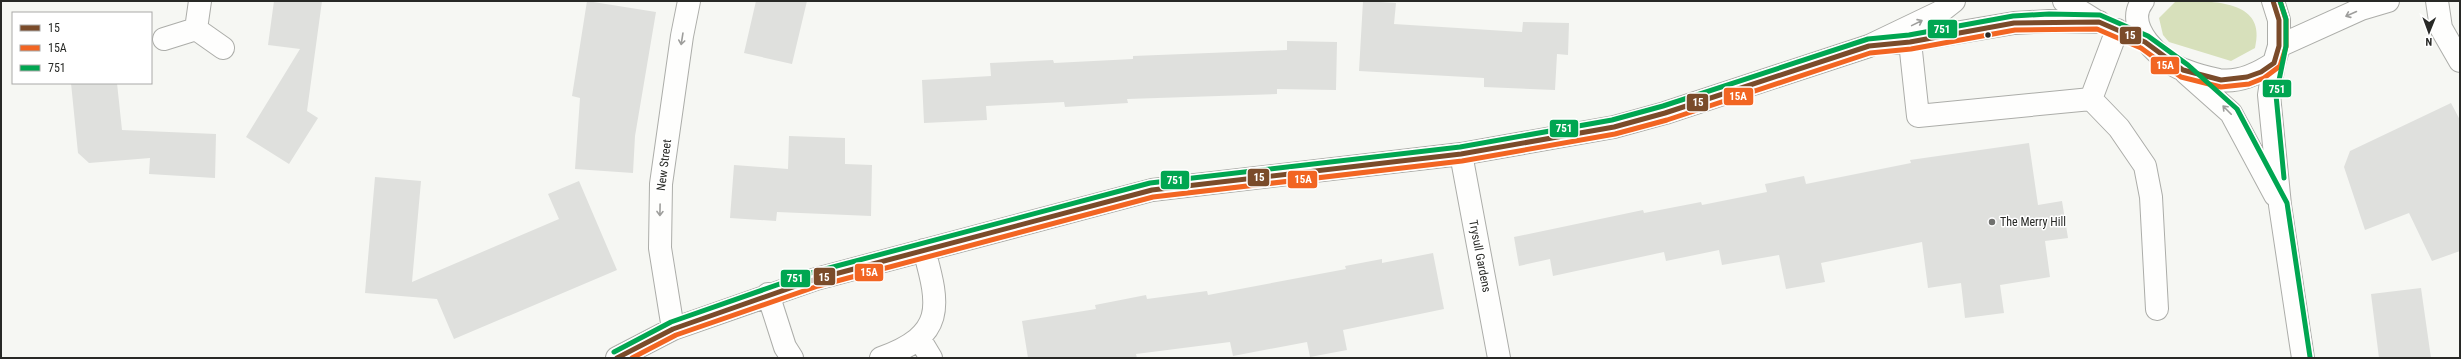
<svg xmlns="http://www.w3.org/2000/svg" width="2461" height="359" viewBox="0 0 2461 359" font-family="'Roboto Condensed',sans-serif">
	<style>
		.green { fill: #d7e0bb }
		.building { fill: #dfe0dd }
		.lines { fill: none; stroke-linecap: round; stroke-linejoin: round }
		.minor-casing { stroke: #acada9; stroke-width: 24 }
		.minor { stroke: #fefefd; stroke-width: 22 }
		.bus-1-casing { stroke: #fff; stroke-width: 8 }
		.bus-2-casing { stroke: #fff; stroke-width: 8 }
		.bus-3-casing { stroke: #fff; stroke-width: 8 }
		.bus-1 { stroke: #7a4b2a; stroke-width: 5 }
		.bus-2 { stroke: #f26522; stroke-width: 5 }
		.bus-3 { stroke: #00a651; stroke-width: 5 }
		.oneway { stroke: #9e9e9c }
		.bus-dot { fill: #282926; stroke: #fff; stroke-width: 1.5 }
		.poi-dot { fill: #70716e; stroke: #fff; stroke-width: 1.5 }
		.labels { text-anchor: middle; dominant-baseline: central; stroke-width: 3; stroke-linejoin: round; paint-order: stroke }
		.street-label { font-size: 12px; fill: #282926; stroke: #fff }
		.poi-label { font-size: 12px; fill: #282926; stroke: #fff; text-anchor: start }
		.line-badge { stroke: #fff; stroke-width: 1.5 }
		.badge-label { font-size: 11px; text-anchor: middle; font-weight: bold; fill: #fff }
	</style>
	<rect width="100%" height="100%" fill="#f6f7f3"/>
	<path class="green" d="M2176,1c39,0 91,-1 79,47l-24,13 -62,-19 -6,-7 -4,-17z"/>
	<path class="building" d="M274,1h48l-15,110 11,7 -29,46 -43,-27 54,-88 -32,-4z
		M587,1l69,11 -21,124 -2,37 -58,-4 5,-71 -8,-2z
		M756,1h51l-15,63 -48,-11z
		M1363,1l33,2 -2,21 128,8 1,-10 46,1 -1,32 -11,-1 -2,36 -71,-3v-9l-125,-7z
		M1287,41l50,1 -1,48 -59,-1v5l-150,5 1,4 -63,4 -1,-5 -78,4 1,14 -63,3 -2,-43 69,-4 -1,-13 63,-3 1,3 79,-4v-3l154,-6z
		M71,83h46l5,47 94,4 -1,44 -66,-4 1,-16 -61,5 -11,-10z
		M2451,103l9,17v131l-28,10 -23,-48 -44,17 -21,-63 6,-16z
		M789,136l56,2v26l27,1 -1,51 -94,-4 -1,9 -46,-3 4,-53 54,4z
		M2029,143l9,62 24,-4 6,37 -23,3 5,36 -50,8 4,28 -39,5 -4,-35 -33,5 -6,-46 -101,21 4,19 -39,7 -7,-34 -57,10 -3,-15 -53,11 -2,-9 -111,24 -3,-17 -31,7 -5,-29 129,-27 1,3 57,-11 1,3 65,-13 -2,-8 39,-8 2,8 105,-21 -1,-3z
		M375,177l46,4 -9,101 147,-63 -11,-25 31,-13 38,89 -163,69 -17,-40 -72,-6z
		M1433,253l11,56 -101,21 4,20 -37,7 -3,-15 -74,14 -3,-14 -94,12 1,4h-109l-6,-37 74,-12 -1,-4 51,-10 1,4 60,-8 1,4 138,-26 -1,-3 37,-7v4z
		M2421,288l10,70h-52l-8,-64z"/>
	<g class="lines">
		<defs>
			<path id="minor" d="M2064,1l32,20
				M2143,1c-21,25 19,61 41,69 10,4 24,8 35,10 19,3 40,-7 55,-17
				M2273,1l6,19v26l-5,17 -5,32 11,110 23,153
				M2437,1l4,27 19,33
				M196,29l4,-28
				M164,39l32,-10 27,19
				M1910,42l8,74 173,-17 26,-69
				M1896,43l118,-20 35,-2 50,1
				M2279,46l82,-37 27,-8
				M2186,73l45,40 44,82
				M2091,99l28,29 26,38 6,31 6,112
				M1461,154l38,204
				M768,294l17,53 7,11
				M673,329l-13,-81 1,-64 21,-148 7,-35
				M919,338l12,20
				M617,358l56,-29 143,-50 336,-89 309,-36 153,-27 51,-14 204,-67 71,-34 14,-11
				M881,358c64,-23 59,-51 43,-108"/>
		</defs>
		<use href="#minor" class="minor-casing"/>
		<use href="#minor" class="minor"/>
		<defs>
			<path id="bus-1" d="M617,358l56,-29 143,-50 336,-89 309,-36 153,-27 51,-14 204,-67 41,-4 104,-19 85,-1 46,20 38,28 38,10 26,-3 14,-5 13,-9 5,-17v-26l-6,-19"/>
			<path id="bus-2" d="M632,358l44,-23 142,-49 335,-89 309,-36 153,-27 52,-14 203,-67 41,-4 104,-19 82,-1 44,19 40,29 40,10 28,-3 15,-6 16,-12 6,-19v-27l-6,-19"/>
			<path id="bus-3" d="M2280,1l6,18v27l-10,49 8,83
				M614,352l57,-30 143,-50 336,-89 310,-36 152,-27 51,-14 205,-67 41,-4 104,-19 36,-2 51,1 48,21 40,29 49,44 50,94 23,154"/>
		</defs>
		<use href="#bus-1" class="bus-1-casing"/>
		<use href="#bus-2" class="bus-2-casing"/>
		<use href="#bus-3" class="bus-3-casing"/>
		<use href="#bus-1" class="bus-1"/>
		<use href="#bus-2" class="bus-2"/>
		<use href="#bus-3" class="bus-3"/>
	</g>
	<defs><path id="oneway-shaft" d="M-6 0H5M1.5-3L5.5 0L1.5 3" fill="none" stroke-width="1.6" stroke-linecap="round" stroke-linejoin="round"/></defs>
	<g class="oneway">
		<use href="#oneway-shaft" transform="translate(2351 14) rotate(156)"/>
		<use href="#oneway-shaft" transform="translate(1917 23) rotate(-26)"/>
		<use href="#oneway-shaft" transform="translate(682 39) rotate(99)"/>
		<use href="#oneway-shaft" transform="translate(2227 110) rotate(-135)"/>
		<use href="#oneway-shaft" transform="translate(660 210) rotate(91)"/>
	</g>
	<circle class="bus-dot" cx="1988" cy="35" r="3.5"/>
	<circle class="poi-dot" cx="1992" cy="222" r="4"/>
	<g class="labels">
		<g class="street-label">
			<text transform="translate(664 165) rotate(-83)">New Street</text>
			<text transform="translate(1480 256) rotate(79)">Trysull Gardens</text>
		</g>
		<g class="poi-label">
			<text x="2000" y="222">The Merry Hill</text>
		</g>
	</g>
	<g class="line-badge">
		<rect x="1927" y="19" width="31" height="20" rx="4" fill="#00a651"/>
		<rect x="2119" y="26" width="23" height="19" rx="4" fill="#7a4b2a"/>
		<rect x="2150" y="56" width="30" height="19" rx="4" fill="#f26522"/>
		<rect x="2262" y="79" width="30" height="19" rx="4" fill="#00a651"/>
		<rect x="1723" y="87" width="31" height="19" rx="4" fill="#f26522"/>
		<rect x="1686" y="93" width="23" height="19" rx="4" fill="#7a4b2a"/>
		<rect x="1549" y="119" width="30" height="19" rx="4" fill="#00a651"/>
		<rect x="1247" y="168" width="23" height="19" rx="4" fill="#7a4b2a"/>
		<rect x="1287" y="170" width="31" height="19" rx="4" fill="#f26522"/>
		<rect x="1160" y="170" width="30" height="20" rx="4" fill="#00a651"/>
		<rect x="854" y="263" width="30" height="19" rx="4" fill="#f26522"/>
		<rect x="813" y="267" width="23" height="19" rx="4" fill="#7a4b2a"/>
		<rect x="780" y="269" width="31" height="19" rx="4" fill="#00a651"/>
	</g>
	<g class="badge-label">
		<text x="1942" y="33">751</text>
		<text x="2130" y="39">15</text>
		<text x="2165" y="69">15A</text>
		<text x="2277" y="93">751</text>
		<text x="1738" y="100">15A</text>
		<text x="1698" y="106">15</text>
		<text x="1564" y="132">751</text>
		<text x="1259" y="181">15</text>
		<text x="1303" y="183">15A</text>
		<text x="1175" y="184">751</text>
		<text x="869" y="276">15A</text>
		<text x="824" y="281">15</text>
		<text x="795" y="282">751</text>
	</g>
	<rect width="2461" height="359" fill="none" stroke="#282926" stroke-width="4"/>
	<rect x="12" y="12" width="140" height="72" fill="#ffffff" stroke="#a9a9a8"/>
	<rect x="20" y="25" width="20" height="6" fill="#7a4b2a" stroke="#a9a9a8"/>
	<text x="48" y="32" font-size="12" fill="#282926">15</text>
	<rect x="20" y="45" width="20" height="6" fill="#f26522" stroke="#a9a9a8"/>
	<text x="48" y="52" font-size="12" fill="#282926">15A</text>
	<rect x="20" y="65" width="20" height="6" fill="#00a651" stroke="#a9a9a8"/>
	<text x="48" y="72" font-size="12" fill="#282926">751</text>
	<g transform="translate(2429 32) rotate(181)" stroke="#ffffff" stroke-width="3" paint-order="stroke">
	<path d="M0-3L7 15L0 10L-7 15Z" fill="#282926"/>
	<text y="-6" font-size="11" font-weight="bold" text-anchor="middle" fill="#282926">N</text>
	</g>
</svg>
